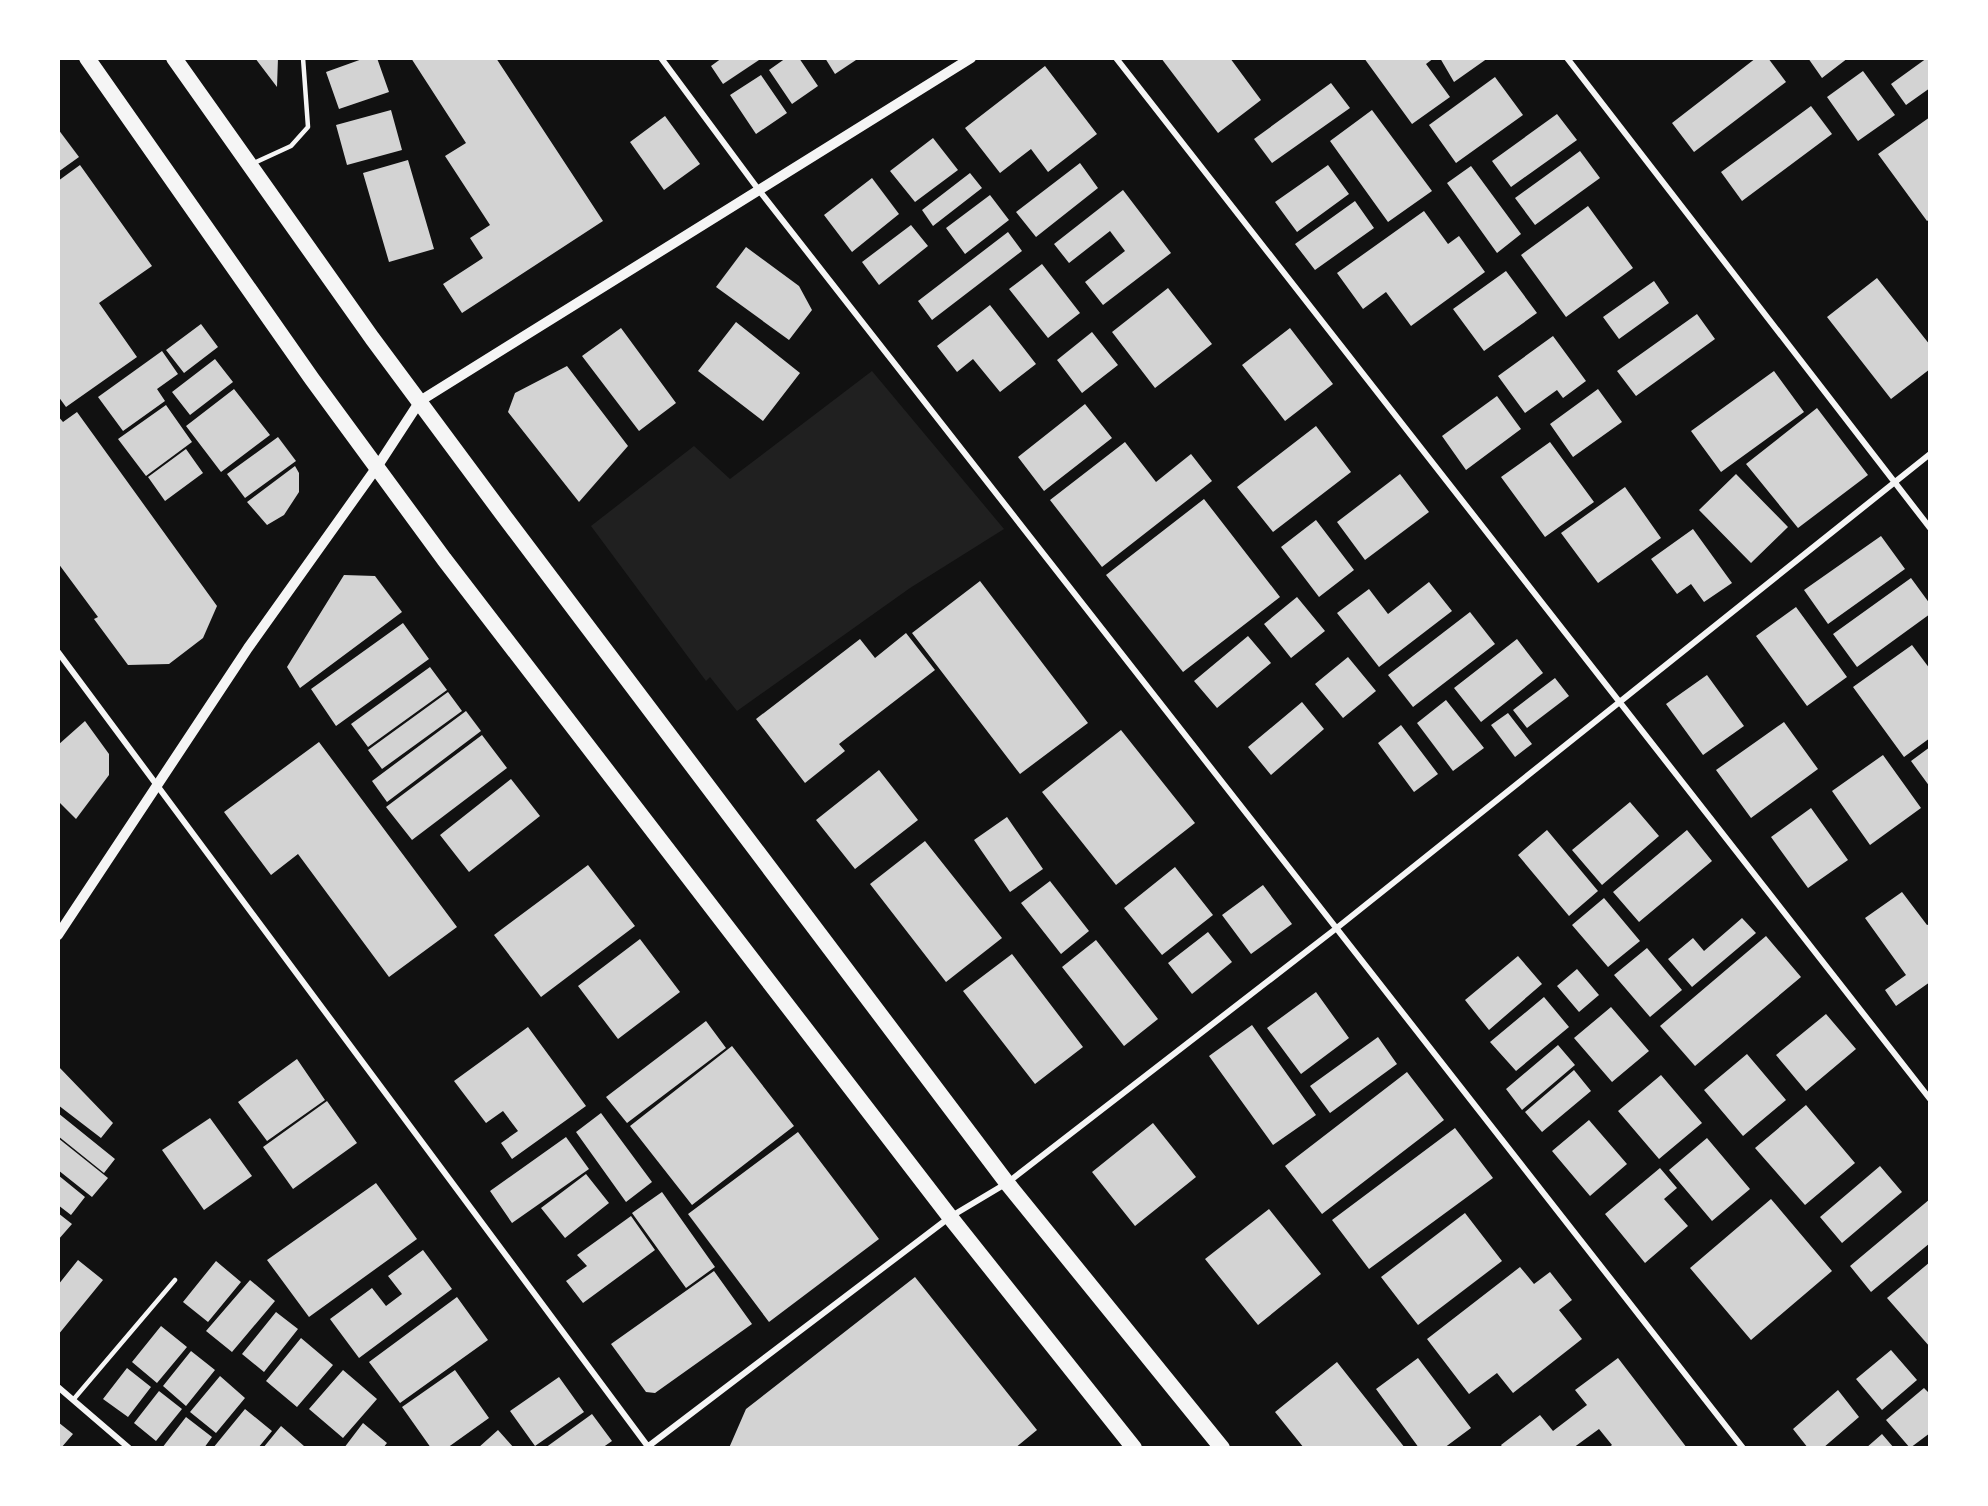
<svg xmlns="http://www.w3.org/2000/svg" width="1988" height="1506" viewBox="0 0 1988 1506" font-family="'Sofia Sans Condensed',sans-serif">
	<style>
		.green { fill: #202020 }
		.building { fill: #d3d3d3 }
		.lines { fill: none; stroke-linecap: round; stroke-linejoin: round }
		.service { stroke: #f5f5f5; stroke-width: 4.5 }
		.minor { stroke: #f5f5f5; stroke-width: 6 }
		.tertiary { stroke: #f5f5f5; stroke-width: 10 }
		.trunk { stroke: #f5f5f5; stroke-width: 16 }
	</style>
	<rect width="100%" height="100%" fill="#111"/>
	<path class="green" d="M872,371l132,158 -94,59 -173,123 -27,-34 -4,4 -115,-155 103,-80 36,33z"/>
	<path class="building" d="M255,58h23l-1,29z
		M365,58h12l12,34 -50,17 -13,-37z
		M411,58h85l107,163 -141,92 -19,-29 40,-26 -13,-20 20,-13 -45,-69 21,-13z
		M722,58h40l-39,26 -12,-18z
		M786,58h13l19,28 -26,18 -23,-34z
		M825,58h34l-24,16z
		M1161,58h69l31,42 -43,33z
		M1364,58h70l-8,6 24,33 -38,27z
		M1440,58h48l-34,24z
		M1756,58h12l18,24 -92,70 -22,-29z
		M1808,58h40l-26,20z
		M1927,58h3v30l-24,17 -15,-21z
		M1045,66l52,68 -49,38 -17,-23 -31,24 -35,-45z
		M1863,71l32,44 -37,26 -31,-44z
		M761,75l26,38 -31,21 -26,-39z
		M1495,77l28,38 -67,48 -27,-38z
		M1331,83l19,25 -78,55 -18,-24z
		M1811,106l21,28 -90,67 -21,-29z
		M391,110l11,40 -55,15 -11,-40z
		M1372,110l60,81 -44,31 -58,-81z
		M1557,114l20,26 -66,47 -19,-26z
		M665,116l35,48 -36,26 -34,-48z
		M1930,117v102l-3,2 -49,-67z
		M58,129l21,28 -21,15z
		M933,138l25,32 -43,32 -25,-31z
		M1580,151l20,27 -65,47 -20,-27z
		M408,160l26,89 -45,13 -26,-89z
		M1080,163l18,25 -62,49 -20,-25z
		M80,165l72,101 -53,37 38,54 -71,50 -8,-11v-215z
		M1328,165l21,29 -52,38 -22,-30z
		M1471,166l50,68 -24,19 -50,-70z
		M970,173l12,15 -49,38 -11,-16z
		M872,178l27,36 -47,38 -28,-37z
		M1123,190l48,63 -68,52 -18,-23 40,-31 -15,-20 -41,32 -15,-19z
		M990,195l19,25 -44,34 -19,-26z
		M1355,201l19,27 -59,42 -20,-26z
		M1588,206l45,62 -67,49 -45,-62z
		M1424,211l24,33 11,-8 26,36 -74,54 -25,-34 -23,17 -26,-36z
		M911,225l17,21 -49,39 -17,-23z
		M1008,232l14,19 -90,69 -14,-19z
		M746,247l53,39 13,24 -23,30 -73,-53z
		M1042,264l38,49 -32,25 -39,-49z
		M1506,271l31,42 -53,38 -31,-42z
		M1877,278l53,67v24l-39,30 -64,-82z
		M1654,281l15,22 -50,36 -16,-22z
		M1168,288l44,56 -57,44 -43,-56z
		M990,305l46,59 -36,28 -27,-33 -16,13 -20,-26z
		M1697,314l18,25 -79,57 -19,-25z
		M736,322l64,51 -37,48 -65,-50z
		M201,324l17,23 -34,26 -18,-23z
		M621,328l55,75 -37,28 -57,-75z
		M1290,328l43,56 -48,37 -43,-56z
		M1092,332l26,33 -36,28 -25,-33z
		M1553,336l33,45 -23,17 -6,-8 -32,23 -27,-37z
		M162,351l16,23 -21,15 8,12 -42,30 -25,-34z
		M215,359l18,23 -43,33 -18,-23z
		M567,366l61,80 -49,56 -71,-90 7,-19z
		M1774,371l30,41 -83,60 -30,-41z
		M234,389l36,46 -49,37 -35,-46z
		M1598,389l24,33 -49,35 -23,-33z
		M1497,396l24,33 -55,41 -24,-34z
		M1085,404l27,34 -68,53 -26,-34z
		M166,405l26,37 -46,34 -28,-37z
		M1817,408l51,67 -70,53 -52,-64z
		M77,412l140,194 -14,32 -34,26 -41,1 -34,-46 4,-2 -40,-54v-147l5,6z
		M1316,426l35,46 -78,60 -36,-45z
		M278,437l18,24 -51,37 -18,-24z
		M1125,442l31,40 35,-28 21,27 -110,86 -52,-67z
		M1550,442l44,60 -49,35 -44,-60z
		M186,449l17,24 -38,28 -17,-24z
		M295,466l4,7v19l-15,23 -17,10 -20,-23z
		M1400,474l29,38 -64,48 -28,-38z
		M1736,474l52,53 -37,36 -52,-53z
		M1625,487l36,51 -63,45 -37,-50z
		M1204,499l76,98 -97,75 -77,-97z
		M1316,520l38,50 -35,27 -38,-50z
		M1693,529l39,54 -28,19 -13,-18 -14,10 -26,-35z
		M1881,536l24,33 -77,55 -24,-34z
		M344,575l31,1 27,36 -102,76 -13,-21z
		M1911,578l19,26v10l-73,53 -24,-33z
		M980,581l108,142 -68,51 -108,-141z
		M1429,582l23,29 -73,56 -42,-54 32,-24 19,25z
		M1297,597l28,34 -34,27 -27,-34z
		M1796,607l51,70 -40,29 -51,-70z
		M1470,612l25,32 -82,63 -25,-32z
		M403,623l26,36 -93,67 -25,-37z
		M906,633l29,37 -96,74 6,7 -40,32 -49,-64 104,-80 15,19z
		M1248,636l23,27 -54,45 -23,-27z
		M1517,639l26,34 -62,49 -27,-34z
		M1912,645l18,24v69l-26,19 -51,-70z
		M1348,657l28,34 -33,27 -28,-34z
		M430,667l17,23 -79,57 -17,-23z
		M1707,675l37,51 -41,29 -37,-51z
		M1555,678l14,18 -42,32 -14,-18z
		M448,692l14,19 -80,58 -14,-19z
		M1446,700l38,48 -31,23 -36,-48z
		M1302,702l22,27 -53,46 -23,-28z
		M466,711l15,20 -94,71 -15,-21z
		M1508,713l24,31 -17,13 -24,-32z
		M85,721l24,33v21l-33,44 -18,-18v-56z
		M1784,722l34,47 -67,49 -35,-48z
		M1401,725l37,49 -24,18 -36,-49z
		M1121,730l74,93 -79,62 -74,-93z
		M482,735l25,33 -95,72 -26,-33z
		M319,742l138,185 -68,50 -91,-123 -27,21 -47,-63z
		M1930,747v40l-19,-26z
		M1883,755l38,53 -51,37 -38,-54z
		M879,770l39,50 -63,49 -39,-49z
		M511,779l29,37 -71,56 -29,-37z
		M1630,802l29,34 -57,49 -30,-35z
		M1811,808l37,52 -40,28 -37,-51z
		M1007,817l36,52 -33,23 -36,-52z
		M1547,830l51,61 -29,25 -51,-61z
		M1687,830l25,31 -73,61 -26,-30z
		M925,841l77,97 -56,44 -76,-98z
		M588,865l47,61 -94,71 -47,-62z
		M1175,867l38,48 -51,40 -38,-47z
		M1050,881l39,50 -28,23 -40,-51z
		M1263,885l29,39 -41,30 -29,-39z
		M1902,892l25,33 3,-1v58l-34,24 -11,-16 21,-15 -41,-57z
		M1604,898l36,43 -32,26 -36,-42z
		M1742,918l14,15 -64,54 -24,-28 25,-21 11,13z
		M1208,932l24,30 -40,32 -24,-31z
		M1766,936l35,41 -106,89 -35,-40z
		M640,939l40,53 -62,47 -40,-53z
		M1096,940l62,79 -34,27 -62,-79z
		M1647,948l35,42 -32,27 -36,-42z
		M1012,954l71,93 -48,37 -72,-93z
		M1518,956l24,28 -53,46 -24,-30z
		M1577,969l22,26 -20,17 -22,-26z
		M1316,992l33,46 -48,36 -34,-46z
		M1544,997l25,30 -53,44 -26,-29z
		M1611,1007l38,44 -37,31 -38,-44z
		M1826,1014l30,35 -50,42 -30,-36z
		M706,1021l20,27 -99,75 -21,-26z
		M1252,1025l64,90 -43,30 -64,-89z
		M528,1027l58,79 -74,53 -11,-16 17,-12 -15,-20 -17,12 -32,-42z
		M1378,1037l19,27 -67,49 -20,-27z
		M1558,1045l17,20 -53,45 -16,-21z
		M732,1046l62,80 -102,79 -62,-79z
		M1747,1054l39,46 -43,36 -39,-46z
		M297,1059l28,41 -58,41 -29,-39z
		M58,1066l55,57 -12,15 -43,-33z
		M1574,1070l17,21 -49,41 -17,-20z
		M1407,1072l37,48 -122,94 -37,-48z
		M1661,1075l41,48 -43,36 -41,-48z
		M327,1101l30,42 -64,46 -30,-42z
		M1806,1105l49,58 -50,42 -50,-57z
		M58,1113l57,46 -11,14 -46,-37z
		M601,1113l51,69 -26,20 -50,-70z
		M210,1118l42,58 -48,34 -42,-60z
		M1589,1120l38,44 -37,32 -38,-45z
		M1153,1123l43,54 -61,49 -43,-54z
		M1455,1128l38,50 -124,91 -37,-49z
		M798,1132l81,107 -110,83 -81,-108z
		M566,1137l23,32 -77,54 -22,-32z
		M58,1138l50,40 -16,19 -34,-27z
		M1707,1138l43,51 -38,32 -43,-51z
		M1880,1166l22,26 -60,51 -22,-26z
		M1660,1168l17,20 -13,11 24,27 -43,37 -40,-49z
		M586,1174l23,29 -44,35 -24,-30z
		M58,1175l27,22 -14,18 -13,-10z
		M376,1183l41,56 -108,78 -42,-57z
		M662,1192l53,75 -29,21 -54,-75z
		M1771,1199l61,72 -81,69 -61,-72z
		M1930,1199v44l-59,49 -21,-26z
		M1269,1209l52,65 -63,51 -53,-66z
		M58,1213l14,11 -14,16z
		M1465,1213l37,48 -84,64 -37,-48z
		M631,1216l24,34 -72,53 -17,-22 21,-15 -10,-11z
		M423,1250l29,39 -93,69 -29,-39 42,-31 14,18 16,-12 -14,-18z
		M78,1260l25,20 -45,55v-50z
		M216,1261l25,21 -33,40 -25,-20z
		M1930,1262v85l-43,-49z
		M1520,1267l14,17 16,-12 22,28 -13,10 23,29 -69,54 -16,-20 -28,21 -42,-55z
		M714,1271l38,53 -97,69 -9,-1 -35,-48z
		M915,1277l122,153 -22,18h-286l17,-39z
		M250,1280l25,21 -43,51 -26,-21z
		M457,1297l31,43 -88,63 -31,-41z
		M276,1312l22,17 -34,43 -22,-18z
		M161,1326l26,21 -30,36 -25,-21z
		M301,1338l32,27 -36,42 -31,-26z
		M1891,1350l26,30 -35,30 -26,-31z
		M191,1351l24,19 -29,36 -23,-20z
		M1418,1358l53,70 -27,20h-25l-43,-59z
		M1618,1358l69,90h-79l4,-3 -13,-16 -26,19h-70l-2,-3 39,-30 13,16 34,-26 -12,-15z
		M1337,1362l68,86h-101l-29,-36z
		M127,1368l24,19 -23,30 -25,-18z
		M343,1370l34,29 -34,39 -34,-29z
		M455,1370l34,48 -42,30h-16l-29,-41z
		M220,1376l25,22 -29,35 -26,-21z
		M559,1377l25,35 -49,34 -25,-35z
		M1924,1388l6,6v39l-20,15 -24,-28z
		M1838,1390l21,27 -36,31h-15l-15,-19z
		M159,1391l23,18 -26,32 -22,-18z
		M245,1409l27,22 -14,17h-45z
		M592,1414l20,27 -10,7h-57z
		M186,1417l26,20 -8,11h-42z
		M58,1422l15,12 -12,14h-3z
		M363,1423l24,20 -4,5h-39z
		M281,1426l23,20 -1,2h-40z
		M498,1430l16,18h-36z
		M1882,1434l12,14h-28z"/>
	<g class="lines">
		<path class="service" d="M252,164l39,-18 17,-19 -5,-69
			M73,1400l102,-120"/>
		<path class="minor" d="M661,58l97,131 985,1259
			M1116,58l814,1041
			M1567,58l363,470
			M58,652l591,796
			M58,1387l71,61
			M646,1448l304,-231 57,-34 331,-256 592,-473"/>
		<path class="tertiary" d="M58,935l190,-287 129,-181 43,-66 551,-343"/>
		<path class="trunk" d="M87,58l225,321 132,180 506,658 184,231
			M174,58l198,280 132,178 503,667 215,265"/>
	</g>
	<rect width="1988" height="1506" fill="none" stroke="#ffffff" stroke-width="120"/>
</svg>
